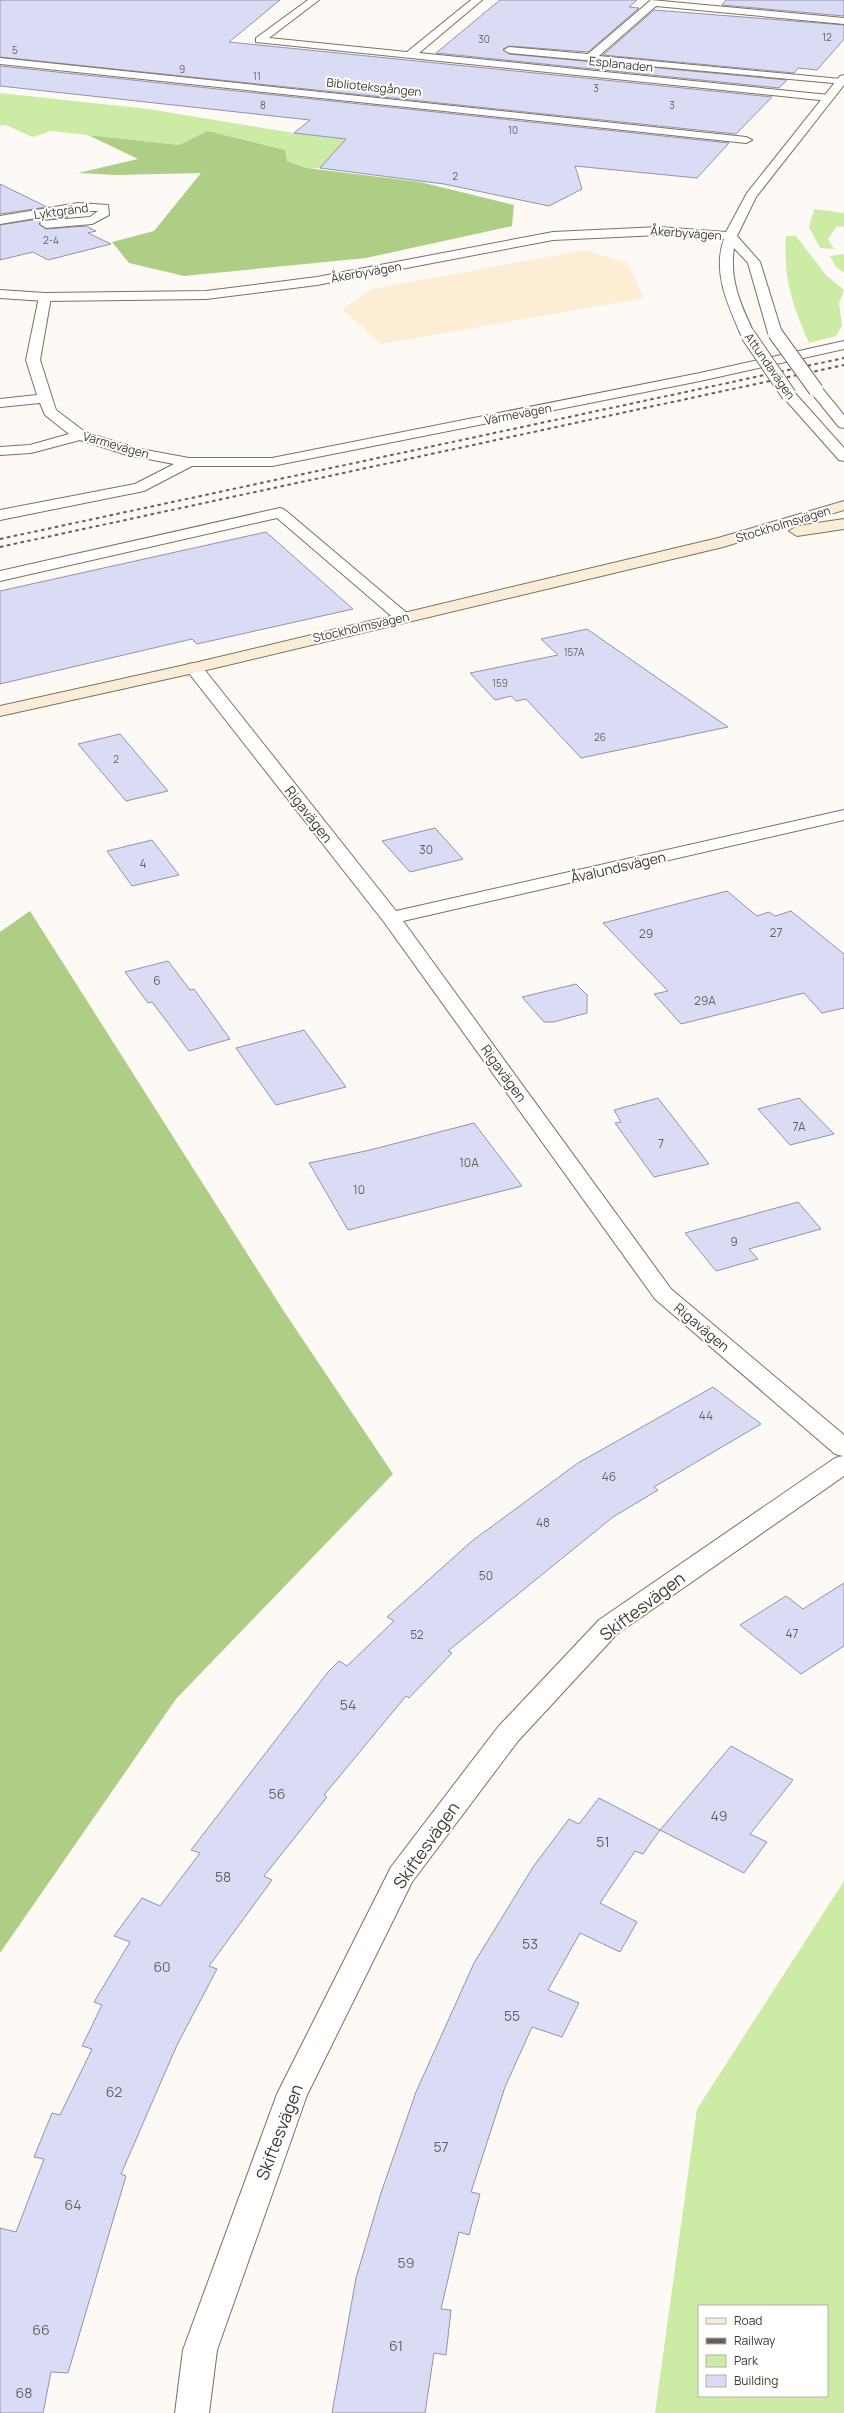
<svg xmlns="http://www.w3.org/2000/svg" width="844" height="2413" viewBox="0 0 844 2413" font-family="Manrope,sans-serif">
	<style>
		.built { fill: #fdedd5 }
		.green { fill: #cceca5; fill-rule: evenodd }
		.forest { fill: #aece86 }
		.building { fill: #dadcf5; stroke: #9193ab }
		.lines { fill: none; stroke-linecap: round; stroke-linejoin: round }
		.pedestrian-casing { stroke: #7f705c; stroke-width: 2 }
		.minor-casing { stroke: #7f705c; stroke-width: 2 }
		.tertiary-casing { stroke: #7f705c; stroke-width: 2 }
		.secondary-casing { stroke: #7f705c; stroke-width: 2 }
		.pedestrian { fill: #fff; fill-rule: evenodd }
		.minor { fill: #fff; fill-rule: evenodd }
		.tertiary { fill: #fff; fill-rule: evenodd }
		.secondary { fill: #f8eed7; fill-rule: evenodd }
		.rail { stroke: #655f57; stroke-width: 2; stroke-dasharray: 3.5 3.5; stroke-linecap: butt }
		.tertiary-bridge-casing { stroke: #7f705c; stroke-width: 16; stroke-linecap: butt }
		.tertiary-bridge { stroke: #fff; stroke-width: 14 }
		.labels { text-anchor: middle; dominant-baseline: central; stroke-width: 4; stroke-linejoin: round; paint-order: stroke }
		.far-number-label { font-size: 10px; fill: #666261 }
		.far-street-label { font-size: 12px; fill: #3f3930; stroke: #fff }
		.number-label { font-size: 12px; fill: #666261 }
		.street-label { font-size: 14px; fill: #3f3930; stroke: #fff }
		.near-number-label { font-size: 14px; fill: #666261 }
		.near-street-label { font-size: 17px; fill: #3f3930; stroke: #fff }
	</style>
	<rect width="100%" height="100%" fill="#fdf9f5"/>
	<path class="built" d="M585,250l42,13 17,35 -263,46 -39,-35 30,-20z"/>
	<path class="green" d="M0,93l148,16 146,24 76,8 -31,6 -19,21h-13l-100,-37 -28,14 -128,-14 -19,6 -26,-12 -6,1z
		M814,209l30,4v14l-7,-1 -9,13 6,10 -14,-1 -11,-21z
		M786,236h10l30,39 18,15 -5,13 3,23 -6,10 -27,7c-17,-39 -26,-65 -23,-107z
		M844,254v19l-8,-6 -6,-11z
		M844,1881v532h-189l42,-304zM699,2306h128v90h-128z"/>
	<path class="forest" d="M207,131l78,19 2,11 20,7 113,14 94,23 -2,21 -146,32 -182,18 -55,-13 -17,-21 42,-11 47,-58 -85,2 -38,-2 60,-14 -50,-24 91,10z
		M30,911l253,399 110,164 -217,225 -176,254v-1021z"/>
	<path class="building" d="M0,0h280l-51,42 543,55 -36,37 -736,-77z
		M500,0h137l-8,7 10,1 -51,44 -79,-6 -6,3 6,5 278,26 -8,8 -343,-35z
		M726,0h118v16l-122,-11z
		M654,10l190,15v14l-27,31 -19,-2 -4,5 -191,-18z
		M0,66l729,77 -32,35 -122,-12 7,23 -33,17 -105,-22 -124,-16 26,-29 -52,-6 16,-13 -310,-34z
		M0,184l47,23 -47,7z
		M64,215l4,2 -26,3 -3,4 7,5 40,-3 10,5 -8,2 23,11 -63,16 -15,-8 -33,8v-35z
		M266,532l87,77 -156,35 -5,-5 -192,45v-93z
		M587,629l141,98 -147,31 -55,-59 -10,2 -5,-5 -16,4 -25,-27 88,-18 -17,-16z
		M120,734l48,57 -42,10 -48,-57z
		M435,828l28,31 -53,13 -28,-31z
		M152,840l27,35 -47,11 -25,-35z
		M727,891l30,25 12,-4 6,4 16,-5 53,43v54l-22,5 -18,-20 -123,31 -27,-30 14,-3 -65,-68z
		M168,961l22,29 4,-1 36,50 -41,12 -37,-49 -4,1 -23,-31z
		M576,984l11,11v18l-34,9h-9l-22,-25z
		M304,1030l42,57 -70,18 -40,-57z
		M658,1098l51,66 -55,13 -39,-54 6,-1 -7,-12z
		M799,1098l35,36 -44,11 -32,-36z
		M474,1123l48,63 -174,44 -39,-67 61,-13z
		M798,1202l23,27 -72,20 9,10 -42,12 -31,-38z
		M713,1387l48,37 -107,63 4,3 -45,27 -165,134 4,2 -43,45 -3,-2 -82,99 3,2 -63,79 8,4 -63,86 8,3 -40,76 -56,129 5,2 -58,197 -17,-1 -8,41h-43v-185l16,4 28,-73 -10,-2 18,-44 8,2 32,-66 -10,-3 20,-41 -8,-3 36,-60 -16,-6 28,-38 18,8 40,-53 -9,-3 137,-178 11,-11 8,5 47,-45 -7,-4 85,-76 106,-78z
		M844,1583v63l-43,28 -61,-49 46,-29 17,13z
		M731,1746l62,34 -43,54 17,8 -23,31 -84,-43z
		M599,1798l61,32 -17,24 -8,-3 -35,52 37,19 -17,30 -40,-19 -32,57 31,13 -17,34 -30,-10 -27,60 -34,105 9,2 -11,41 -10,-3 -18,77 10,1 -5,45 -12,-2 -9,60h-93l24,-135 25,-85 35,-101 58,-129 59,-96 36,-48 10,5z"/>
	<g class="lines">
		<defs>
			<path id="pedestrian" d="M0,58l746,79 6,3 -6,3 -746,-79z"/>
			<path id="minor" d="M308,0h11l-50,38 138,14 64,-52h11l-63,53 410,42 5,3 -5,3 -573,-59v-4z
				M651,0l193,18v6l-188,-18 -57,50 242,23 3,1v4l-335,-31 -5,-3 5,-3 79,7z
				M78,203l30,2 1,10 -17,9 -46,4 -6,-4 2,-3 48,-4 8,-6h-20l-78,13v-8z
				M45,293l6,4 -11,63 16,50 29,22 50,16 54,10h83l428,-85 144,-32v8l-144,32 -428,85h-80l-48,25 -144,29v-10l135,-26 39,-20 -47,-9 -47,-15 -49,13 -31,2v-8l30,-2 39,-11 -24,-19 -5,-12 -40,4v-8l37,-4 -11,-35 13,-63z
				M280,508l5,2 123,104 2,3 -2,3h-12l-119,-102 -277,63v-10z
				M194,663l6,1 196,247 448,-101v10l-441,101 268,368 173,146v41l-227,158 -99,107 -106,141 -105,213 -90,255 -8,63h-34l8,-63 94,-256 114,-227 107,-140 101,-107 236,-162 8,-2 -8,-2 -180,-155 -271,-377 -196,-250 -2,-4 2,-4z"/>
			<path id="tertiary" d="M844,75v10l-88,112 -19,39 23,26 22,71 -2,3h-10l-2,-3 -20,-70 -14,-15c-5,32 7,58 21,87l-7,4 -7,-4c-13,-30 -29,-63 -17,-96l-65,-4 -106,5 -236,45 -111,14 -161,2 -45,-3v-8l45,3 161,-2 111,-14 236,-45 106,-5 67,5 21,-39 93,-117z
				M816,386l5,1 23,28v13l-5,-1 -30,-37z
				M789,391l5,1 50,56v13l-5,-1 -55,-62 -2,-3z"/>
			<path id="secondary" d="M844,501v9l-121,37 -529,126 -194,43v-10l194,-43 524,-125z
				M844,519v10l-47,7 -8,-5 8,-5z"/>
		</defs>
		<use href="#pedestrian" class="pedestrian-casing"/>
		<use href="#minor" class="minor-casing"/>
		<use href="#tertiary" class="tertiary-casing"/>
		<use href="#secondary" class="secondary-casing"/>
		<use href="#pedestrian" class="pedestrian"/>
		<use href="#minor" class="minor"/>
		<use href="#tertiary" class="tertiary"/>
		<use href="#secondary" class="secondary"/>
		<path class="rail" d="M0,539l844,-181
			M0,547l844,-182"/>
		<defs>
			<path id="tertiary-bridge" d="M775,333l41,57
				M748,335l41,60"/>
		</defs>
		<use href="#tertiary-bridge" class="tertiary-bridge-casing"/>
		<use href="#tertiary-bridge" class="tertiary-bridge"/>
	</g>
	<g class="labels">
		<g class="far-number-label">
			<text x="827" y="37">12</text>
			<text x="484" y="39">30</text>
			<text x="15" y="50">5</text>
			<text x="182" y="69">9</text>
			<text x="257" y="76">11</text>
			<text x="596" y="88">3</text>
			<text x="263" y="105">8</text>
			<text x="672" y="105">3</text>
			<text x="513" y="130">10</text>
			<text x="455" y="176">2</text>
			<text x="51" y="240">2-4</text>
			<text x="574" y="652">157A</text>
			<text x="500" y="683">159</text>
			<text x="600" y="737">26</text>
			<text x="116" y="759">2</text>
		</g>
		<g class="far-street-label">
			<text transform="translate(621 64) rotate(6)">Esplanaden</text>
			<text transform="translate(374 87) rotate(6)">Biblioteksgången</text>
			<text transform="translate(61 211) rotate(-8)">Lyktgränd</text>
			<text transform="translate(686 233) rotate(4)">Åkerbyvägen</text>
			<text transform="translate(366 272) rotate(-10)">Åkerbyvägen</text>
			<text transform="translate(770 366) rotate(55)">Attundavägen</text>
			<text transform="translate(518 414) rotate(-11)">Värmevägen</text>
			<text transform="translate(116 445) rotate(16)">Värmevägen</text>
			<text transform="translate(783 524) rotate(-17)">Stockholmsvägen</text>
			<text transform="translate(361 627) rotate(-13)">Stockholmsvägen</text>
		</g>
		<g class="number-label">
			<text x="426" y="849">30</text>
			<text x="143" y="863">4</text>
			<text x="776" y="932">27</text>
			<text x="646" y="933">29</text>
			<text x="157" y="980">6</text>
			<text x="705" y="1000">29A</text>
			<text x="799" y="1126">7A</text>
			<text x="661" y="1143">7</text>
			<text x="469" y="1162">10A</text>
			<text x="359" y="1189">10</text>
			<text x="734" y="1241">9</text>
			<text x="706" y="1415">44</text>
			<text x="609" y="1476">46</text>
			<text x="543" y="1522">48</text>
			<text x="486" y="1575">50</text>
			<text x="792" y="1633">47</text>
			<text x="417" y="1634">52</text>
		</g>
		<g class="street-label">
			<text transform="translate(309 814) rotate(52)">Rigavägen</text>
			<text transform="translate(618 867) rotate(-13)">Åvalundsvägen</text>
			<text transform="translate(504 1073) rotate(54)">Rigavägen</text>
			<text transform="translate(702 1327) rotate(40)">Rigavägen</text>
		</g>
		<g class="near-number-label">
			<text x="348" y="1704">54</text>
			<text x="277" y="1793">56</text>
			<text x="719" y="1815">49</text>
			<text x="603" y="1841">51</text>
			<text x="223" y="1876">58</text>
			<text x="530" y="1943">53</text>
			<text x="162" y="1966">60</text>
			<text x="512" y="2015">55</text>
			<text x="114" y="2091">62</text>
			<text x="441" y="2146">57</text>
			<text x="73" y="2204">64</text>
			<text x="406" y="2262">59</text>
			<text x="41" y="2329">66</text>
			<text x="396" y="2345">61</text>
			<text x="24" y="2392">68</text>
		</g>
		<g class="near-street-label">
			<text transform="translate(642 1606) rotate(-37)">Skiftesvägen</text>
			<text transform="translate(426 1845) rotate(-55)">Skiftesvägen</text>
			<text transform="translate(279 2132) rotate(-69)">Skiftesvägen</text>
		</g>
	</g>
	<rect x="698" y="2305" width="130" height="92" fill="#ffffff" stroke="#b2b0ac"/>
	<rect x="706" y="2318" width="20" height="6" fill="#f8eed7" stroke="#b2b0ac"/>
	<text x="734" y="2325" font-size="12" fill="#3f3930">Road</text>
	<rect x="706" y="2338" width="20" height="6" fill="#655f57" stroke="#b2b0ac"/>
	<text x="734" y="2345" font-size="12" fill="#3f3930">Railway</text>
	<rect x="706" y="2355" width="20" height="12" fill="#cceca5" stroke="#b2b0ac"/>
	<text x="734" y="2365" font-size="12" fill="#3f3930">Park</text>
	<rect x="706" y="2375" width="20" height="12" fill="#dadcf5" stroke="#b2b0ac"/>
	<text x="734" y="2385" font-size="12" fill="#3f3930">Building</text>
</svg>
